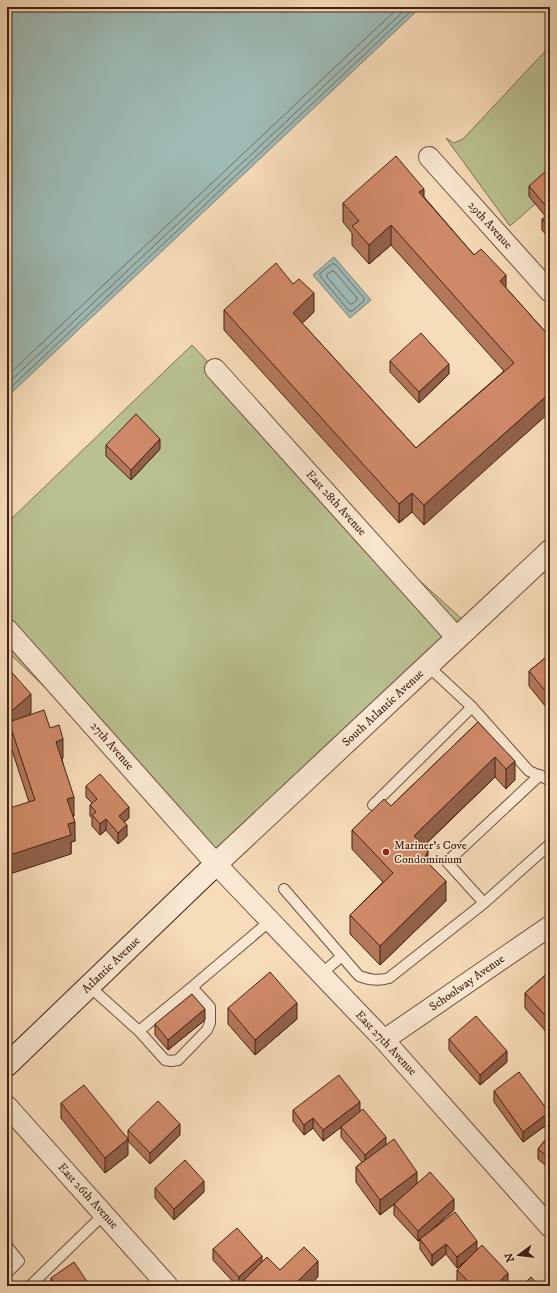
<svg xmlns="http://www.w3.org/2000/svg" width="557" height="1293" viewBox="0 0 557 1293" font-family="'IM FELL DW Pica',serif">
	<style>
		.green { fill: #bac191; stroke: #7e7052 }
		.water { fill: #9ebab4; stroke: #7a7c74 }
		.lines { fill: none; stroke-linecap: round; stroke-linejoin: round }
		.shore { stroke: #706d64; stroke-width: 1 }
		.service-casing { stroke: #704f3c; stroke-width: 12 }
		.minor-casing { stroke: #704f3c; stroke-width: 22 }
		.tertiary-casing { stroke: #704f3c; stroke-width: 24 }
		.secondary-casing { stroke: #432013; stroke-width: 24 }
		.service { stroke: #fae8d2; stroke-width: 10 }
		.minor { stroke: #fae8d2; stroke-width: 20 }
		.tertiary { stroke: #fae8d2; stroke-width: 22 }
		.secondary { stroke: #fae8d2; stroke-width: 22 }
		.wall { fill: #b3775a; stroke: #432013 }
		.shaded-wall { fill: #92614a; stroke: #432013 }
		.building { fill: #d08a69; stroke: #432013 }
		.poi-dot { fill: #8f2418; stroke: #fae8d2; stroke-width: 1.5 }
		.labels { text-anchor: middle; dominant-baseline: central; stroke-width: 3; stroke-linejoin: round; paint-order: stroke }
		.street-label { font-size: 12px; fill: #432013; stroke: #fae8d2 }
		.poi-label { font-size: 12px; fill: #432013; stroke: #fae8d2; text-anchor: start }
	</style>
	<rect width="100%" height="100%" fill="#f7dcb9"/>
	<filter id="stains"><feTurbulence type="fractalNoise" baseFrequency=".005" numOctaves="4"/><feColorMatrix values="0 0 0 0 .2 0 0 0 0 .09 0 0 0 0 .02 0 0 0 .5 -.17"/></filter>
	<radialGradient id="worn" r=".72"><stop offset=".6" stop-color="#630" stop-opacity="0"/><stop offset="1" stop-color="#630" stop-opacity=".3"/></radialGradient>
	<path class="green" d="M550,46v145l-40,35 -64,-88 8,5 9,-4z
		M192,345l185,197 85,77 -251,235 -116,-119 -88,-84v-128z"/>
	<path class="water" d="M7,7h414l-414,390z
		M334,257l37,43 -21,18 -37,-43z"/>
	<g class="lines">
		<path class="shore" d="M332,264h3l29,34v3l-12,10h-3l-29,-35v-2z
			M332,271h2l23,27v2l-5,4h-2l-23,-27v-2z
			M7,376l392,-369
			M7,384l401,-377
			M7,391l408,-384"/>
		<defs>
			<path id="service" d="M428,666l44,41
				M373,805l99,-98 57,64 18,8 3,3
				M284,889l75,87c11,4 19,5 30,2l95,-75 66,-59
				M484,903l-37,-41 93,-87
				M321,974l21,-18
				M89,986l50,45 26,29 6,1 7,-1 29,-30 3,-7v-16l-18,-20 78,-66
				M139,1031l53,-44
				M7,1246l12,15 -12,12
				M30,1286l74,-72"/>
			<path id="minor" d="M429,157l121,135
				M215,369l242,269
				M7,629l209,235 168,176 166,187
				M384,1040l166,-114
				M7,1106l161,180"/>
			<path id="tertiary" d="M216,864l334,-313"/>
			<path id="secondary" d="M7,1065l209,-201"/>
		</defs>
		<use href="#service" class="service-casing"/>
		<use href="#minor" class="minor-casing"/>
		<use href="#tertiary" class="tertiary-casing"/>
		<use href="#secondary" class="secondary-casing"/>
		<use href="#service" class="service"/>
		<use href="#minor" class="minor"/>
		<use href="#tertiary" class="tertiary"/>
		<use href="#secondary" class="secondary"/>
	</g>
	<path class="wall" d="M550,175v64l-8,-9v-11l4,-2 -17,-21v-10z
		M424,197l50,58 32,33 44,49 -126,188 -12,-13 -13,11 -175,-193v-20l90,2 -12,11 114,125 88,-77 -113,-126 -22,19 -17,-19v-12l-9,-11v-19z
		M390,361l59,13 -30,29 -29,-31z
		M106,445l54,4 -29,31 -25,-24z
		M550,654v58l-21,-26v-15z
		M7,667l24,46 -3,2 22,13 13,30 -1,1 12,57 -1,1 2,24 -4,1v12l-42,-52 -20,-61z
		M478,722l37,58 -9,9 -11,-12 -71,69 4,17 18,38 -66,64 -30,-31v-19l33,-33 -31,-33v-19l39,-24z
		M86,786l43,32 -5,4 3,14 -9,8 -12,-14 -6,5 -8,-9v-8l-2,-2v-11l2,-2 -6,-6z
		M550,971v65l-25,-28v-15z
		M228,1008l69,11 -42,36 -27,-31z
		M205,1020l-37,30 -13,-15v-11z
		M449,1039l58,23 -27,23 -31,-35z
		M494,1091l55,32 -26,19 -29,-40z
		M61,1103l67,52 -23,18 -44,-55z
		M293,1110l67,2 57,71 37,27 -25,22 48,18 31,33 -2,3h-43l-6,-6v-10l11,-11 -11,9 -11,-14 -14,12 -12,-17v-9l-2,1 -24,-26v-11l1,-1 -15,12 -24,-33v-15l6,-5 -21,-25v-10l-18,14 -10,-13 -9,7 -11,-14z
		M128,1130l52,5 -30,29 -22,-23z
		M550,1134v35l-12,-10v-10z
		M155,1188l49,4 -30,28 -19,-22z
		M213,1249l49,13 18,8 38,7 -9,9h-65v-3l-3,3h-4l-24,-26z
		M51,1278l39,8h-39z"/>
	<path class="shaded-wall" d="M424,189v19l-5,-16z
		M391,225v20l-22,19v-19z
		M506,275v19l-6,-13z
		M314,293v19l-21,20v-19z
		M449,364v10l-30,29v-11z
		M550,393v19l-126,113v-20z
		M160,439v10l-29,31v-10z
		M412,493v19l-13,11v-19z
		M31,694v19l-19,17 -3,-8v11l-2,1v-19z
		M63,739v19l-7,3v-19z
		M495,757v20l-81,78v-19z
		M515,761v19l-9,9v-20z
		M74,797v19l-7,3v-20z
		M129,807v11l-10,8v-10z
		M106,819v11l-6,5v-11z
		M75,822v19l-4,1v12l-64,21v-19l61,-32z
		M127,825v11l-9,8v-11z
		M428,851v19l-4,-11z
		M446,881v20l-66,64v-19z
		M297,1003v16l-42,36v-15z
		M205,1009v11l-37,30v-10z
		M507,1051v11l-27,23v-10z
		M360,1102v11l-37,28v-11z
		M549,1112v11l-26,19v-10z
		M313,1118v10l-9,7v-10z
		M180,1124v11l-30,29v-11z
		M386,1137v11l-21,18v-11z
		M128,1139v16l-23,18v-15z
		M417,1172v15l-37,28v-15z
		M204,1181v11l-30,28v-11z
		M454,1199v11l-34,30v-1v1l-2,1v-10z
		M477,1241v11l-20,16v-11z
		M446,1244v10l-14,12v-11z
		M262,1256v11l-18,13v3l-3,3h-2v-9z
		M318,1261v16l-9,9h-16z
		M508,1273v10l-2,3h-11z"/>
	<path class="building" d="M396,156l28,33 -5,3 55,63 7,-6 25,26 -6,6 50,56v56l-126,112 -12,-12 -13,11 -175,-194 52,-47 17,21 6,-5 15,14 -21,20 123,135 98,-85 -123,-138 -22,20 -17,-19 7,-5 -16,-18z
		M546,171l4,4v36l-21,-25z
		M550,213v16l-8,-10z
		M421,333l28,31 -30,28 -29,-31z
		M136,414l24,25 -29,31 -25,-25z
		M550,654v43l-21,-26z
		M7,667l24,27 -24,21z
		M44,710l6,18 9,-3 4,14 -7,3 18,55 -7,2 8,23 -7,2 3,11 -64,21v-47l28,-9 -26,-78z
		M478,722l37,39 -9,8 -11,-12 -81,79 14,15 -4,8 22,22 -66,65 -30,-31 43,-42 -41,-43 32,-31 7,7z
		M100,774l29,33 -10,9 8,9 -9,8 -12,-14 -6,5 -8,-9 4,-3 -6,-7 7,-6 -11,-13z
		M550,971v50l-25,-28z
		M270,972l27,31 -42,37 -27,-32z
		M192,994l13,15 -37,31 -13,-16z
		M476,1016l31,35 -27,24 -31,-36z
		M519,1072l30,40 -26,20 -29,-41z
		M339,1075l21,27 -37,28 -10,-12 -9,7 -11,-15z
		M84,1085l44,54 -23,19 -44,-55z
		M158,1101l22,23 -30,29 -22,-23z
		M363,1109l23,28 -21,18 -24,-28z
		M550,1134v25l-12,-10z
		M394,1139l23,33 -37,28 -24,-33z
		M185,1160l19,21 -30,28 -19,-21z
		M430,1172l24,27 -36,32 -24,-27z
		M455,1212l22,29 -20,16 -11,-13 -14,11 -12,-16z
		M237,1228l25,28 -23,21 -26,-28z
		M482,1245l26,28 -13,13h-22l-16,-16z
		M304,1247l14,14 -25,25h-43l-6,-6 23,-23 13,13z
		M74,1262l16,24h-34l-5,-8z
		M531,1277l8,9h-17z"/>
	<circle class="poi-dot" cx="386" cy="852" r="4"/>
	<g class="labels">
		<g class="street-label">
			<text transform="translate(490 225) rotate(48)">29th Avenue</text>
			<text transform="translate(336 503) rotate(48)">East 28th Avenue</text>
			<text transform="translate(383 708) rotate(-43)">South Atlantic Avenue</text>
			<text transform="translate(112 746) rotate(49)">27th Avenue</text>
			<text transform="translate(111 965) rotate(-44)">Atlantic Avenue</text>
			<text transform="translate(467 983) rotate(-35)">Schoolway Avenue</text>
			<text transform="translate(386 1043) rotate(47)">East 27th Avenue</text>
			<text transform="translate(88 1196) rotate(48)">East 26th Avenue</text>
		</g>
		<g class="poi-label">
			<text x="394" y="845">Mariner's Cove<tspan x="394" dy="14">Condominium</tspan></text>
		</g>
	</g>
	<rect width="557" height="1293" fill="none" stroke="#f7dcb9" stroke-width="24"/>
	<rect x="8" y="8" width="541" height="1277" fill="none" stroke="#432013" stroke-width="2"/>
	<rect x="12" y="12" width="533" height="1269" fill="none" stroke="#432013"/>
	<g transform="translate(519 1255) rotate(255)" stroke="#fae8d2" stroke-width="3" paint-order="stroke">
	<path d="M0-3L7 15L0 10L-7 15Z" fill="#432013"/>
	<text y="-6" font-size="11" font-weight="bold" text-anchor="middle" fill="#432013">N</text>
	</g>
	<rect width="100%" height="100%" filter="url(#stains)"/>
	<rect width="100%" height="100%" fill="url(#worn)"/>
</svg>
